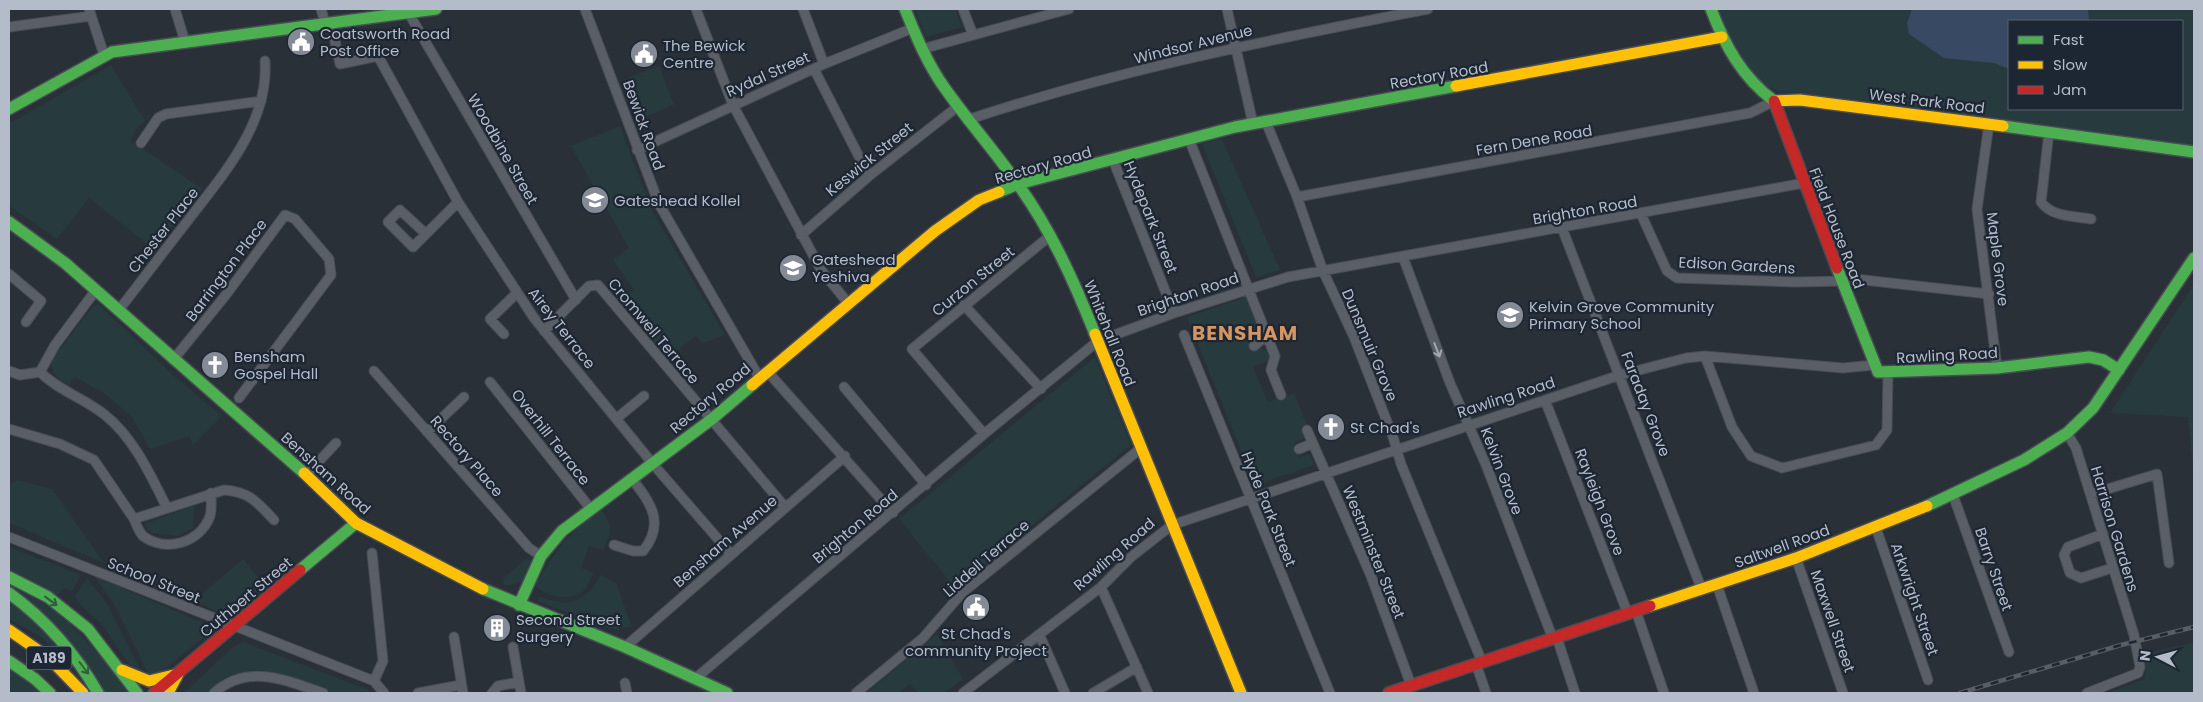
<svg xmlns="http://www.w3.org/2000/svg" width="2203" height="702" viewBox="0 0 2203 702" font-family="Poppins,sans-serif">
	<style>
		.green { fill: #273a3e; fill-rule: evenodd }
		.water { fill: #384963 }
		.lines { fill: none; stroke-linecap: round; stroke-linejoin: round }
		.street-casing { stroke: #484c53; stroke-width: 11 }
		.fast-casing { stroke: #484c53; stroke-width: 14 }
		.slow-casing { stroke: #484c53; stroke-width: 14 }
		.jam-casing { stroke: #484c53; stroke-width: 14 }
		.street { stroke: #5a5e66; stroke-width: 9 }
		.fast { stroke: #4caf50; stroke-width: 11 }
		.slow { stroke: #ffc107; stroke-width: 11 }
		.jam { stroke: #c62828; stroke-width: 11 }
		.rail-casing { stroke: #595d64; stroke-width: 4.5 }
		.rail { stroke: #1d2633; stroke-width: 2.5; stroke-dasharray: 8; stroke-linecap: butt }
		.oneway { stroke: #a2a9b5 }
		.oneway2 { stroke: #305d3f }
		.labels { text-anchor: middle; dominant-baseline: central; stroke-width: 4.5; stroke-linejoin: round; paint-order: stroke }
		.shield { fill: #1d2633; stroke: #878f9c; stroke-width: 1 }
		.shield-label { font-size: 14px; font-weight: bold; fill: #b4bcc9 }
		.poi-label { font-size: 15px; fill: #b4bcc9; stroke: #1d2633; text-anchor: start }
		.street-label { font-size: 15px; fill: #b4bcc9; stroke: #1d2633 }
		.district-label { font-size: 20px; font-weight: bold; letter-spacing: 1px; fill: #d59563; stroke: #1d2633 }
	</style>
	<rect width="100%" height="100%" fill="#2a3038"/>
	<path class="green" d="M915,9h40l7,18 -36,10z
		M1718,9h476v137l-300,-42 -114,-13 -18,-7 -17,-16 -16,-29zM2009,21h173v88h-173z
		M111,65l34,56 -8,7 -7,12 72,49 -48,60 -65,-51 -32,41 -48,-33v-82z
		M659,66l15,39 -30,12 -15,-40z
		M620,126l32,85 73,124 -23,8 -6,-7 -29,22 -46,-58 13,-10 -21,-30 16,-12 -58,-102z
		M1222,139l58,131 -24,7 -54,-133z
		M2194,284v195l-6,-62 -78,-4z
		M1246,297l15,34 -12,14 6,6 5,-3 10,4 2,7 -19,8 15,35 26,-9 13,32 -5,2 4,10 -12,6 5,14 11,-3 5,11 -60,20 -68,-168z
		M98,304l75,71 49,41 -29,29 -3,-9 -40,13 -18,-32 -28,-24 -30,-16 -4,8c-13,-6 -18,-10 -19,-24l42,-55z
		M1095,357l36,88 -176,143 -56,-69z
		M18,480l34,9 52,74 -95,-40v-38z
		M194,506l-1,22 -15,8 -27,-3 -7,-9z
		M601,509c12,18 11,22 2,41l-14,-4 -8,22 13,5c-3,4 -5,10 -8,15 -12,15 -40,10 -51,-3 22,-37 32,-50 66,-76z
		M9,547l72,28 -9,16 -8,-3 -7,7 -48,-26z
		M527,558l4,3 -9,21 -16,4 -3,-3 1,-5z
		M243,559l24,29 -33,27 -5,2 -35,-16z
		M601,575l15,8 16,44 -22,2 -72,-28 1,-5c31,13 45,7 62,-21z
		M94,576l121,52 -54,44 -13,2 -34,-70z
		M87,578l21,27 35,70 -16,-13 -22,-34 -28,-27 -2,-5z
		M9,585c51,21 88,63 118,108h-23z
		M9,601l35,28 36,45 -39,-37 -32,-18z
		M937,634l26,45 -19,14h-26l-8,-9 -12,9h-12l-2,-2 -3,2h-15z
		M243,642l124,47 5,4h-38l-55,-19 -26,-4 -27,7 -19,16h-23l50,-47z
		M2194,643v50h-87l38,-14 1,-26z
		M9,666l33,27h-33z"/>
	<path class="water" d="M1912,9h176l1,12h-80v48l-15,-6 -50,-5 -35,-24 -2,-11z"/>
	<g class="lines">
		<defs>
			<path id="street" d="M89,9l15,46
				M175,9l10,33
				M321,9l4,14
				M585,9l74,195 100,173
				M696,9l37,96 88,165 27,33
				M803,9l21,55
				M963,9l10,26
				M1227,9l26,115
				M408,12l168,288
				M331,23l9,41 38,-8 80,146 76,116 119,146 78,90
				M9,27l82,-11
				M922,49l147,-40
				M814,69l55,107
				M967,120c150,-50 306,-81 461,-111
				M1266,122l31,75 26,74 31,66 39,100 8,27 81,198
				M1989,124l-12,85 20,159
				M2049,132l-8,70c11,15 32,14 50,17
				M1189,139l86,217 -4,14 10,25
				M141,143l17,-25 8,-4 95,-13
				M637,150l187,-86 89,-36
				M1113,160l61,153
				M1297,197l453,-84 24,-12
				M1641,214l26,57 10,7 119,4 51,-1 8,-2 134,15
				M1562,228l140,362
				M426,234l-26,-24 -12,12 25,25 45,-45
				M801,235l68,-59 88,-69
				M1403,257l47,126 36,82 67,174
				M9,274l32,27 -15,21
				M964,305l77,84
				M118,311c23,-29 45,-59 68,-88 36,-47 83,-99 79,-162
				M544,331l45,-45 9,-1 187,222
				M504,334l-14,-15 27,-26
				M1184,335l146,358
				M1254,346l13,-11
				M1705,356l27,71 19,29 31,12 94,-23 11,-15 1,-57
				M173,360l52,-64 60,-81 10,4 34,40 2,16 -92,123
				M9,371l11,4 20,-3
				M374,371l155,177 12,8
				M767,371l126,142
				M40,372c19,19 44,26 65,43 29,23 46,61 62,93
				M40,372l15,-27 41,-55
				M490,382l100,126
				M844,387l82,98
				M1545,400l83,214
				M617,418l27,-22
				M9,429l51,15 34,16 40,59 90,-29c26,2 33,12 50,30
				M1307,430l64,146 40,109
				M427,432l37,-35
				M2067,433l9,15 58,187 6,32 -2,6 -51,20
				M984,434l-72,-85 139,-114
				M1299,449l12,-5
				M306,475l30,-32
				M2091,494l66,-20 12,89
				M1953,495l56,157
				M134,519c2,5 5,13 9,17 23,17 57,7 67,-20 2,-6 1,-16 1,-23
				M1876,528l52,152
				M2103,534l-35,13 -4,8 6,18 11,5 31,-10
				M9,537l365,144
				M614,545l19,6h10c23,-28 7,-49 -11,-72
				M372,553l11,108 -9,20 10,12
				M1796,558l47,135
				M1717,585l37,108
				M1101,587l47,106
				M1636,611l28,82
				M1040,636l25,57
				M454,637l9,56
				M1557,638l18,55
				M513,647l8,46
				M625,647l220,-191
				M1476,664l10,29
				M696,678l288,-244 114,-93 76,-28 114,-36 516,-94
				M625,683l2,10
				M214,693c34,-30 71,-13 109,0
				M418,693l43,-8
				M492,693l6,-7 21,-4
				M856,693l67,-55 39,-45 178,-144
				M963,693l138,-106 30,-30 41,-32 448,-150 66,-17 19,-2 138,12 31,-3
				M1093,693l44,-26"/>
			<path id="fast" d="M905,9c11,27 22,54 39,78 23,33 50,63 73,96 34,47 57,98 78,151
				M1711,9c14,37 31,68 63,92
				M9,109l103,-57 324,-43
				M2003,126l191,26
				M999,192l19,-8 217,-57 221,-41
				M9,222l56,41 239,210
				M1837,268l41,104 119,-4 92,-11 14,3 16,10
				M1927,506l97,-46 43,-27 26,-25 101,-150
				M300,570l56,-47
				M9,577l39,20 40,32 49,64
				M483,589l142,58 102,46
				M9,593c37,27 66,60 89,100
				M519,605l22,-49 21,-25 150,-112 40,-34
				M9,661l26,18 15,14"/>
			<path id="slow" d="M1456,86l266,-49
				M1774,101l26,-1 203,26
				M1095,334l146,359
				M752,385l183,-154 44,-31 20,-8
				M304,473l52,50 127,66
				M1650,606l146,-48 131,-52
				M9,630l40,28 34,35
				M122,670l27,11 29,-7
				M168,693l10,-19"/>
			<path id="jam" d="M1774,101l63,167
				M154,693l146,-123
				M1389,693l261,-87"/>
		</defs>
		<use href="#street" class="street-casing"/>
		<use href="#fast" class="fast-casing"/>
		<use href="#slow" class="slow-casing"/>
		<use href="#jam" class="jam-casing"/>
		<use href="#street" class="street"/>
		<use href="#fast" class="fast"/>
		<use href="#slow" class="slow"/>
		<use href="#jam" class="jam"/>
		<defs>
			<path id="rail" d="M1960,693l161,-48 73,-18"/>
		</defs>
		<use href="#rail" class="rail-casing"/>
		<use href="#rail" class="rail"/>
	</g>
	<defs><path id="oneway-shaft" d="M-6 0H5M1.5-3L5.5 0L1.5 3" fill="none" stroke-width="1.6" stroke-linecap="round" stroke-linejoin="round" transform="scale(1.25)"/></defs>
	<use class="oneway" href="#oneway-shaft" transform="translate(1437 350) rotate(69)"/>
	<g class="oneway2">
		<use href="#oneway-shaft" transform="translate(51 601) rotate(36)"/>
		<use href="#oneway-shaft" transform="translate(84 668) rotate(53)"/>
	</g>
	<defs>
		<symbol id="civic-disc" viewBox="-11 -11 22 22"><circle r="9.5" fill="#848b96" stroke="#1d2633"/><path d="M-.6-6.5H3V-4.5H.6V-3L4-1V1h2V6H-6V1h2V-1L-.6-3ZM-1.2 2.5V6h2.4V2.5Z" fill="#fff"/></symbol>
		<symbol id="university-disc" viewBox="-11 -11 22 22"><circle r="9.5" fill="#848b96" stroke="#1d2633"/><path d="M0-5L7-2L0 1L-7-2ZM-4 1L0 2.5L4 1V4Q0 6-4 4Z" fill="#fff"/></symbol>
		<symbol id="school-disc" viewBox="-11 -11 22 22"><circle r="9.5" fill="#848b96" stroke="#1d2633"/><path d="M0-5L7-2L0 1L-7-2ZM-4 1L0 2.5L4 1V4Q0 6-4 4Z" fill="#fff"/></symbol>
		<symbol id="church-disc" viewBox="-11 -11 22 22"><circle r="9.5" fill="#848b96" stroke="#1d2633"/><path d="M-1.2-6h2.4v3.5h3.3v2.4h-3.3V6h-2.4V-.1h-3.3v-2.4h3.3Z" fill="#fff"/></symbol>
		<symbol id="building-disc" viewBox="-11 -11 22 22"><circle r="9.5" fill="#848b96" stroke="#1d2633"/><path d="M-4-6H4V6H1V3H-1V6H-4ZM-2.5-4.3h1.7v1.8h-1.7ZM.8-4.3h1.7v1.8H.8ZM-2.5-1h1.7V.8h-1.7ZM.8-1h1.7V.8H.8Z" fill="#fff"/></symbol>
	</defs>
	<g fill-rule="evenodd">
		<use href="#civic-disc" x="285" y="26" width="32" height="32"/>
		<use href="#civic-disc" x="628" y="38" width="32" height="32"/>
		<use href="#university-disc" x="579" y="184" width="32" height="32"/>
		<use href="#university-disc" x="777" y="252" width="32" height="32"/>
		<use href="#school-disc" x="1494" y="299" width="32" height="32"/>
		<use href="#church-disc" x="199" y="349" width="32" height="32"/>
		<use href="#church-disc" x="1315" y="411" width="32" height="32"/>
		<use href="#civic-disc" x="960" y="591" width="32" height="32"/>
		<use href="#building-disc" x="481" y="612" width="32" height="32"/>
	</g>
	<g class="labels">
		<rect class="shield" x="26.5" y="646.5" width="45" height="23" rx="4"/>
		<g class="shield-label">
			<text x="49" y="658">A189</text>
		</g>
		<g class="poi-label">
			<text x="320" y="33">Coatsworth Road<tspan x="320" dy="17">Post Office</tspan></text>
			<text x="663" y="45">The Bewick<tspan x="663" dy="17">Centre</tspan></text>
			<text x="614" y="200">Gateshead Kollel</text>
			<text x="812" y="259">Gateshead<tspan x="812" dy="17">Yeshiva</tspan></text>
			<text x="1529" y="306">Kelvin Grove Community<tspan x="1529" dy="17">Primary School</tspan></text>
			<text x="234" y="356">Bensham<tspan x="234" dy="17">Gospel Hall</tspan></text>
			<text x="1350" y="427">St Chad's</text>
			<text x="516" y="619">Second Street<tspan x="516" dy="17">Surgery</tspan></text>
			<text x="976" y="633" text-anchor="middle">St Chad's<tspan x="976" dy="17">community Project</tspan></text>
		</g>
		<g class="street-label">
			<text transform="translate(1193 44) rotate(-14)">Windsor Avenue</text>
			<text transform="translate(768 74) rotate(-24)">Rydal Street</text>
			<text transform="translate(1439 75) rotate(-10)">Rectory Road</text>
			<text transform="translate(1927 101) rotate(7)">West Park Road</text>
			<text transform="translate(644 125) rotate(70)">Bewick Road</text>
			<text transform="translate(1534 140) rotate(-10)">Fern Dene Road</text>
			<text transform="translate(503 149) rotate(60)">Woodbine Street</text>
			<text transform="translate(869 159) rotate(-39)">Keswick Street</text>
			<text transform="translate(1043 165) rotate(-16)">Rectory Road</text>
			<text transform="translate(1585 210) rotate(-10)">Brighton Road</text>
			<text transform="translate(1151 217) rotate(68)">Hydepark Street</text>
			<text transform="translate(1837 228) rotate(69)">Field House Road</text>
			<text transform="translate(163 230) rotate(-52)">Chester Place</text>
			<text transform="translate(1998 259) rotate(83)">Maple Grove</text>
			<text transform="translate(1737 265) rotate(3)">Edison Gardens</text>
			<text transform="translate(226 270) rotate(-53)">Barrington Place</text>
			<text transform="translate(973 281) rotate(-39)">Curzon Street</text>
			<text transform="translate(1188 294) rotate(-19)">Brighton Road</text>
			<text transform="translate(562 328) rotate(52)">Airey Terrace</text>
			<text transform="translate(654 331) rotate(50)">Cromwell Terrace</text>
			<text transform="translate(1110 333) rotate(68)">Whitehall Road</text>
			<text transform="translate(1370 345) rotate(67)">Dunsmuir Grove</text>
			<text transform="translate(1947 355) rotate(-3)">Rawling Road</text>
			<text transform="translate(1506 397) rotate(-18)">Rawling Road</text>
			<text transform="translate(710 398) rotate(-40)">Rectory Road</text>
			<text transform="translate(1646 404) rotate(69)">Faraday Grove</text>
			<text transform="translate(551 437) rotate(52)">Overhill Terrace</text>
			<text transform="translate(467 456) rotate(49)">Rectory Place</text>
			<text transform="translate(1502 471) rotate(69)">Kelvin Grove</text>
			<text transform="translate(326 473) rotate(42)">Bensham Road</text>
			<text transform="translate(1600 502) rotate(69)">Rayleigh Grove</text>
			<text transform="translate(1269 509) rotate(68)">Hyde Park Street</text>
			<text transform="translate(855 526) rotate(-40)">Brighton Road</text>
			<text transform="translate(2115 529) rotate(73)">Harrison Gardens</text>
			<text transform="translate(725 541) rotate(-41)">Bensham Avenue</text>
			<text transform="translate(1782 546) rotate(-20)">Saltwell Road</text>
			<text transform="translate(1374 552) rotate(68)">Westminster Street</text>
			<text transform="translate(1114 554) rotate(-41)">Rawling Road</text>
			<text transform="translate(986 558) rotate(-41)">Liddell Terrace</text>
			<text transform="translate(1994 569) rotate(71)">Barry Street</text>
			<text transform="translate(154 580) rotate(22)">School Street</text>
			<text transform="translate(246 597) rotate(-40)">Cuthbert Street</text>
			<text transform="translate(1915 599) rotate(71)">Arkwright Street</text>
			<text transform="translate(1833 621) rotate(71)">Maxwell Street</text>
		</g>
		<g class="district-label">
			<text x="1245" y="333">BENSHAM</text>
		</g>
	</g>
	<rect width="2203" height="702" fill="none" stroke="#b4bcc9" stroke-width="20"/>
	<rect x="2008" y="20" width="175" height="90" fill="#1d2633" stroke="#59626f"/>
	<rect x="2018" y="36" width="25" height="8" fill="#4caf50" stroke="#59626f"/>
	<text x="2053" y="45" font-size="15" fill="#b4bcc9">Fast</text>
	<rect x="2018" y="61" width="25" height="8" fill="#ffc107" stroke="#59626f"/>
	<text x="2053" y="70" font-size="15" fill="#b4bcc9">Slow</text>
	<rect x="2018" y="86" width="25" height="8" fill="#c62828" stroke="#59626f"/>
	<text x="2053" y="95" font-size="15" fill="#b4bcc9">Jam</text>
	<g transform="translate(2158 657) rotate(276)" stroke="#1d2633" stroke-width="4" paint-order="stroke">
	<path d="M0-4L9 19L0 12L-9 19Z" fill="#b4bcc9"/>
	<text y="-8" font-size="14" font-weight="bold" text-anchor="middle" fill="#b4bcc9">N</text>
	</g>
</svg>
